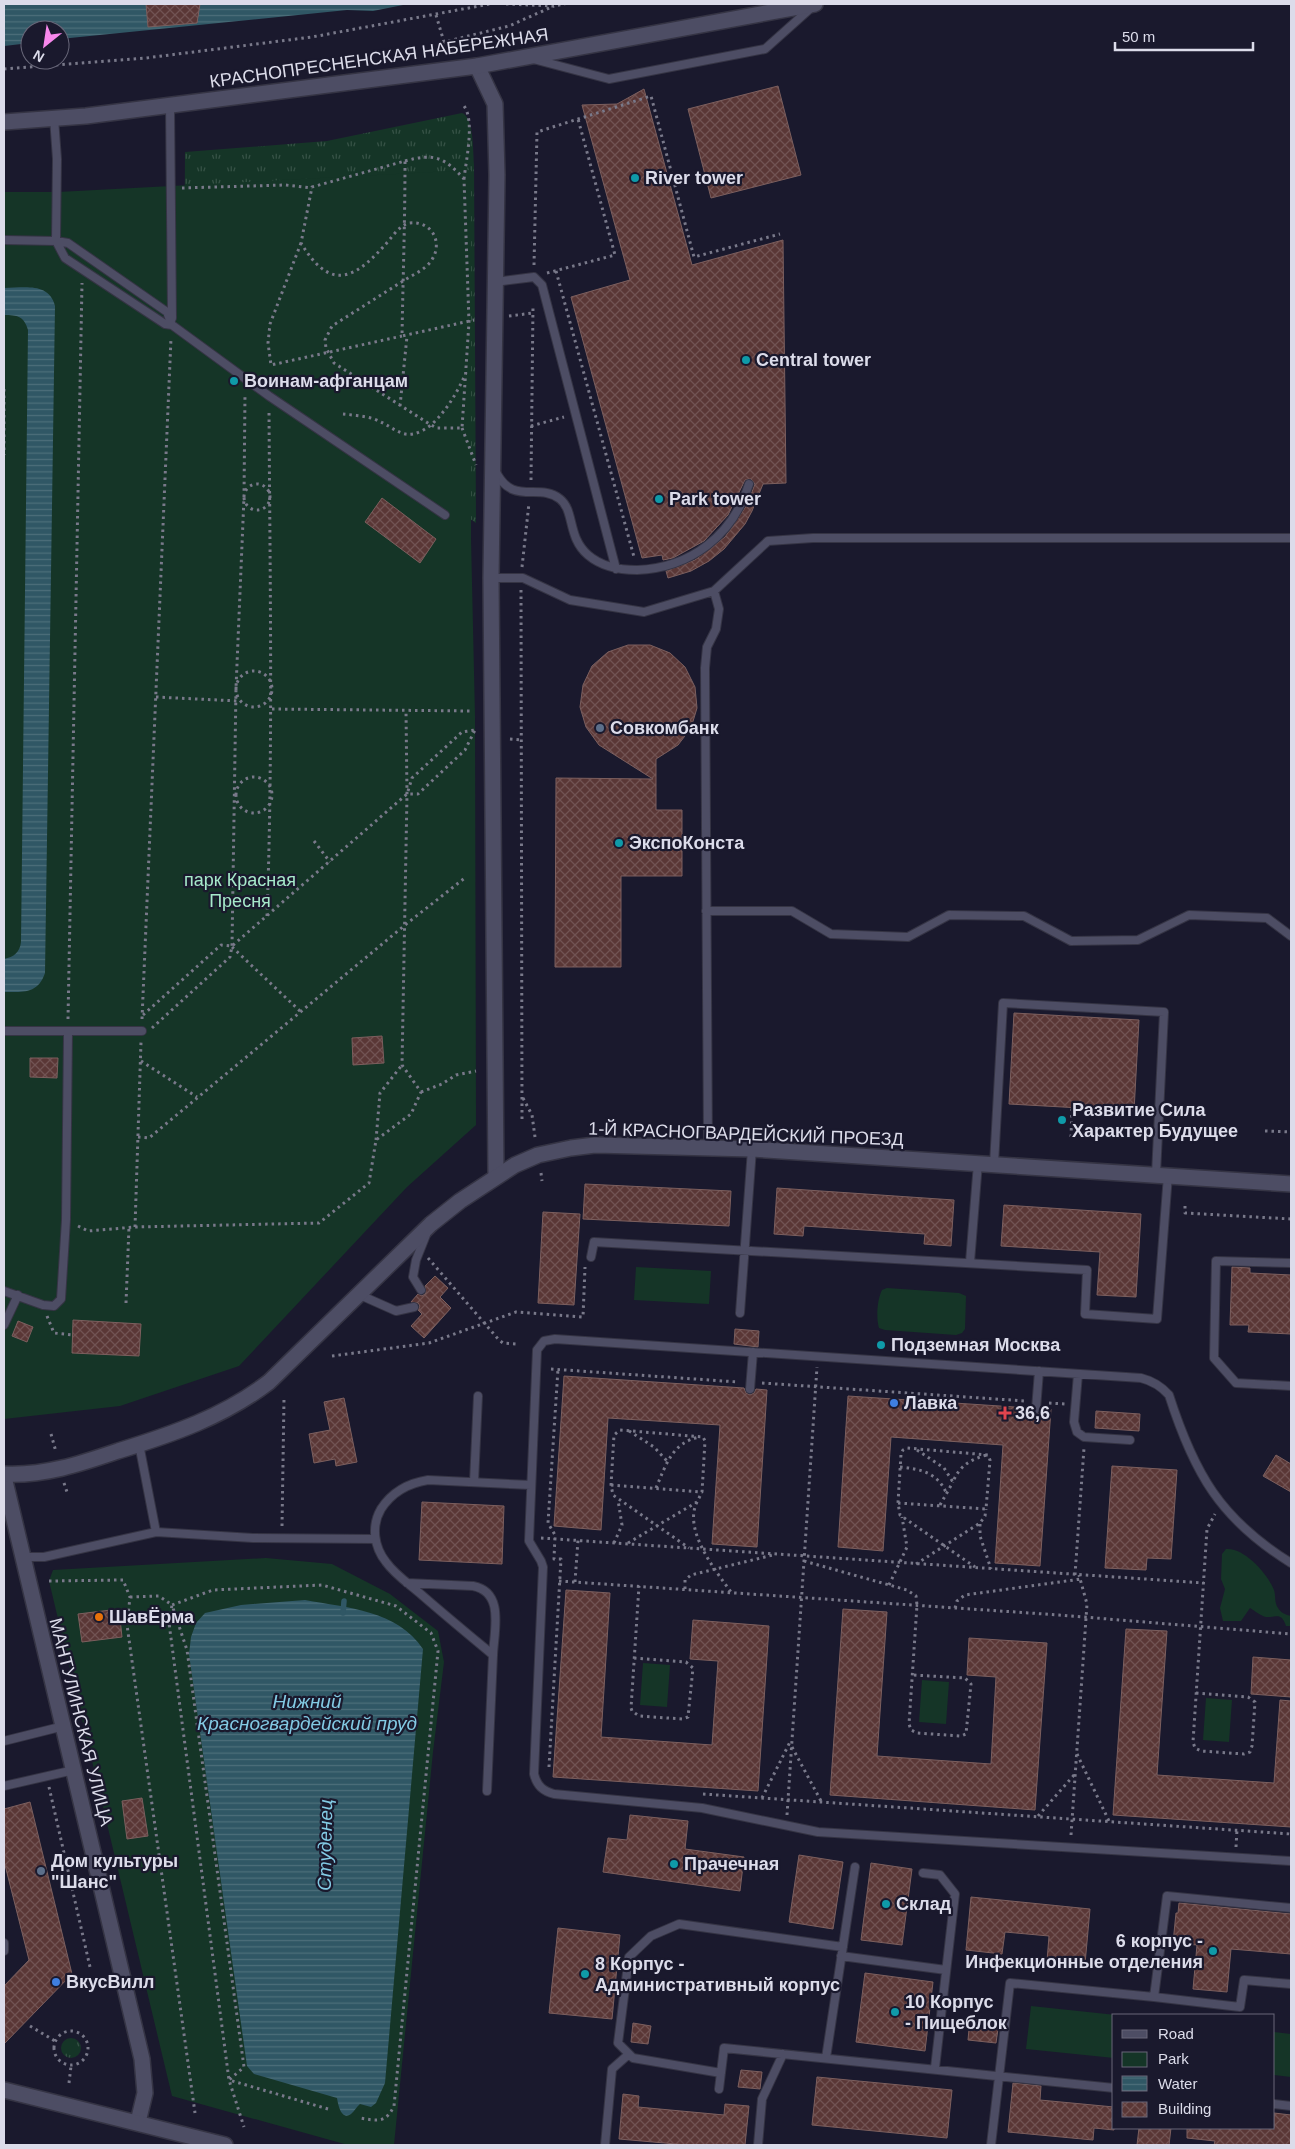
<svg xmlns="http://www.w3.org/2000/svg" width="1295" height="2149" viewBox="0 0 1295 2149" font-family="Helvetica,sans-serif">
	<style>
		.grass { fill: url(#grass-tufts) }
		.park { fill: #153527 }
		.water { fill: url(#water-rules) }
		.lines { fill: none; stroke-linecap: round; stroke-linejoin: round }
		.stream { stroke: #305765; stroke-width: 5.5 }
		.building { fill: url(#building-cross-hatch); stroke: #7c5f5e }
		.lane-casing { stroke: #353444; stroke-width: 10 }
		.street-casing { stroke: #353444; stroke-width: 18 }
		.secondary-casing { stroke: #353444; stroke-width: 18 }
		.path { stroke: #79798a; stroke-width: 3; stroke-dasharray: 2.5 4; stroke-linecap: butt }
		.lane { stroke: #4d4d64; stroke-width: 8 }
		.street { stroke: #4d4d64; stroke-width: 15 }
		.secondary { stroke: #4d4d64; stroke-width: 15 }
		.culture-dot { fill: #0f9aa8; stroke: #1a192d; stroke-width: 2 }
		.service-dot { fill: #5c6f8a; stroke: #1a192d; stroke-width: 2 }
		.shop-dot { fill: #3f7fe0; stroke: #1a192d; stroke-width: 2 }
		.health-dot { fill: #e0444e; stroke: #1a192d; stroke-width: 2 }
		.food-dot { fill: #e8710a; stroke: #1a192d; stroke-width: 2 }
		.labels { text-anchor: middle; dominant-baseline: central; stroke-width: 4.5; stroke-linejoin: round; paint-order: stroke }
		.street-label { font-size: 18px; fill: #dcdcea; stroke: #1a192d }
		.poi-label { font-size: 18px; font-weight: bold; fill: #dcdcea; stroke: #1a192d; text-anchor: start }
		.park-label { font-size: 18px; fill: #a6e9ca; stroke: #1a192d }
		.water-label { font-size: 19px; font-style: italic; fill: #83cae4; stroke: #1a192d }
	</style>
	<defs>
		<pattern id="grass-tufts" width="24" height="20" patternUnits="userSpaceOnUse" patternTransform="scale(1.25)"><rect width="24" height="20" fill="#153527"/><path d="M3 7l-1-3M5 7V3M7 7l1-3M15 17l-1-3M17 17v-4M19 17l1-3" fill="none" stroke="#365246"/></pattern>
		<pattern id="water-rules" width="6" height="5" patternUnits="userSpaceOnUse" patternTransform="scale(1.25)"><rect width="6" height="5" fill="#305765"/><path d="M0 2.5h6" fill="none" stroke="#4d6f7b"/></pattern>
		<pattern id="building-cross-hatch" width="8" height="8" patternUnits="userSpaceOnUse" patternTransform="scale(1.25)"><rect width="8" height="8" fill="#5a3736"/><path d="M0 0l8 8M0 8l8-8" fill="none" stroke="#715353"/></pattern>
	</defs>
	<rect width="100%" height="100%" fill="#1a192d"/>
	<path class="grass" d="M462,113c12,4 11,40 12,52l2,358 -292,-203 1,-168 142,-11z
		M61 2048a10 10 0 1 1 20 0a10 10 0 1 1-20 0Z"/>
	<path class="park" d="M471,170v368l4,178 1,409 -69,62 -168,179 -119,40 -116,13v-1227h54z
		M636,1267l75,4 -2,33 -75,-4z
		M887,1288l72,5 7,3 -1,33 -3,4 -6,2 -71,-5 -6,-2c-3,-10 -2,-28 3,-38z
		M1226,1549c18,-2 42,25 48,41 2,6 0,12 4,18 3,5 8,7 13,8v10h-5c-5,-15 -10,-8 -20,-9 -5,-1 -11,-6 -16,-9l-9,13h-18l-3,-13 5,-19 -4,-10 1,-25z
		M266,1558l66,6 58,30 48,37 6,31 -11,90 -39,393h-46l-176,-49 -123,-515 4,-11z
		M643,1663l27,2 -3,42 -27,-2z
		M922,1680l27,2 -3,42 -27,-2z
		M1206,1698l26,2 -3,42 -26,-2z
		M1031,2006l85,9h-2v43l-88,-9z
		M1274,2032l17,2v43l-17,-2z"/>
	<path class="water" d="M4,4h404l-35,7 -26,-1 -287,29v-9h-30v13l-26,3z
		M4,288c20,0 45,-6 51,18l-10,667c-7,21 -22,19 -41,19v-33c10,-2 16,-7 17,-17l7,-612c-4,-14 -11,-15 -24,-15z
		M305,1600c43,8 92,10 118,49l-38,434 -9,20 -5,4 -11,-3c-4,3 -5,7 -9,10 -10,7 -13,-10 -14,-16l-83,-24 -7,-8 -58,-412 2,-17 5,-14 9,-10 36,-8z"/>
	<g class="lines">
		<path class="stream" d="M343,1613l1,-12"/>
	</g>
	<path class="building" d="M146,4h54l-3,19 -49,4z
		M778,86l23,89 -90,23 -23,-89z
		M644,89l48,176 91,-25 3,243 -23,1 -11,27 -7,13 -21,25 -15,12 -18,10 -23,7 -2,-7 29,-11 30,-23 22,-32 8,-21 -4,-5 -6,1 -17,35 -24,26 -31,17 -10,2 -1,-5 -20,3 -71,-261 59,-17 -48,-175 35,-1z
		M382,498l54,41 -16,24 -55,-41z
		M628,645h22l20,8 15,14 10,20 2,21 -6,20 -13,17 -22,14v51h26v66h-61v91h-66l1,-189 97,1 -54,-34 -13,-18 -6,-20 3,-22 9,-19 16,-14z
		M1014,1013l125,7 -5,91 -125,-7z
		M382,1036l2,27 -31,2 -1,-27z
		M30,1058h28l-1,20 -27,-1z
		M585,1184l146,7 -2,35 -146,-7z
		M777,1188l177,12 -3,46 -27,-2 1,-10 -121,-8 -1,10 -29,-2z
		M1004,1205l137,9 -5,83 -39,-2 3,-43 -99,-6z
		M543,1212l37,2 -6,91 -36,-2z
		M1232,1267l18,1v5l41,2v59l-43,-2 1,-7h-19z
		M435,1276l13,12 -8,9 11,11 -27,30 -13,-12 11,-12 -4,-4 2,-4 -2,-3 -7,-1 7,-8 4,2 4,-3 -1,-7z
		M73,1320l68,4 -2,32 -67,-3z
		M18,1321l15,6 -6,15 -15,-6z
		M735,1329l24,2 -1,16 -24,-3z
		M564,1376l180,12 2,5 4,2 4,-2 2,-4 11,1 -10,157 -45,-3 8,-119 -112,-7 -7,112 -47,-4z
		M848,1396l182,12 2,5 4,2 4,-2 2,-4h9l-11,157 -45,-3 8,-118 -112,-8 -8,114 -45,-4z
		M344,1398l13,64 -21,4 -1,-7 -21,4 -5,-29 21,-4 -6,-28z
		M1096,1411l44,3 -1,17 -44,-3z
		M1276,1455l15,9v28l-28,-16z
		M1112,1466l65,4 -6,89 -24,-1 -1,12 -41,-2z
		M422,1502l82,4 -2,58 -83,-4z
		M566,1590l44,3 -9,144 111,8 6,-84 -28,-2 3,-39 76,6 -11,165 -205,-14z
		M119,1609l3,28 -40,5 -4,-28z
		M843,1609l44,3 -10,144 114,8 5,-87 -29,-2 2,-37 78,5 -12,167 -205,-15z
		M1126,1629l41,2 -10,144 117,8 6,-83 11,1v126l-178,-12z
		M1253,1657l38,3v37l-40,-3z
		M142,1798l6,38 -21,3 -5,-38z
		M30,1802l42,172 -68,70v-58l25,-26 -25,-99v-52z
		M630,1815l58,6 -3,28 59,8 -4,34 -137,-19 5,-34 19,2z
		M799,1855l44,7 -10,67 -44,-7z
		M871,1863l41,6 -10,76 -41,-5z
		M971,1897l119,12 -5,55 -38,-3 2,-25 -44,-4 -3,22 -36,-4z
		M1179,1903l112,11v40l-60,-5 -4,43 -34,-3 4,-44 -24,-2 3,-30h2z
		M558,1928l62,7 -8,84 -63,-6z
		M865,1973l68,9 -8,69 -69,-9z
		M970,2019l29,3 -3,21 -28,-3z
		M633,2023l18,3 -3,18 -17,-2z
		M741,2070l21,2 -2,17 -22,-2z
		M817,2077l135,13 -5,48 -135,-13z
		M1013,2083l28,3 -1,14 74,7v23l-20,-2 -1,12 -85,-8z
		M623,2094l16,2 -1,11 86,8 1,-11 24,2 -4,39h-58l-68,-6z
		M1274,2113l17,2v30h-77l1,-4 -28,-3v-10h87z
		M1139,2128h32l-2,17h-32z"/>
	<g class="lines">
		<defs>
			<path id="lane" d="M533,59l76,20 156,-30 47,-42
				M170,105l2,213
				M54,118l3,41 -1,82 12,2 99,69 5,13
				M4,240l52,1 9,17 100,66 7,1 97,71 176,119
				M495,282l39,-5 8,8 74,284
				M495,470c17,37 44,12 65,29 15,12 7,38 28,56 14,12 31,15 49,15 54,-2 96,-35 112,-86
				M491,578h32l47,22 74,12 70,-21 54,-50 45,-3h478
				M706,911h86l39,23 77,3 41,-22 75,1 47,25 67,-1 51,-25 78,3 24,18
				M4,1031h138
				M708,1148l-3,-480 2,-21 9,-18 3,-20 -5,-18
				M994,1164l9,-161 161,9 -8,162
				M591,1257l3,-15 493,28 -2,44 72,5 11,-144
				M970,1262l8,-99
				M1291,1263l-75,-2 -2,97 22,25 55,3
				M421,1290l-8,-13 3,-17 10,-25
				M4,1291l39,14 11,1 7,-7 5,-79 2,-188
				M360,1295l36,16 18,-4
				M740,1313l12,-164
				M4,1325l14,-30
				M1078,1374l-4,48 3,10 7,5 46,3
				M750,1389l3,-37
				M1036,1409l3,-38
				M474,1482l4,-86
				M156,1532l97,6 122,1
				M23,1557h21l112,-25 -17,-88
				M1291,1563c-71,-44 -97,-90 -122,-168 -8,-9 -16,-14 -28,-17l-586,-39 -11,2 -7,9 -8,191 12,20 2,6 -9,207c3,12 9,17 20,20l148,14 116,24 473,29
				M407,1583l66,3c32,6 21,45 20,69
				M4,1741l60,-15
				M4,1786l70,-16
				M487,1791l6,-136c-24,-20 -47,-39 -70,-59 -12,-11 -27,-20 -37,-34 -12,-15 -15,-36 -5,-53 11,-17 28,-26 47,-29l103,5
				M923,1873l17,2 15,19 -20,174
				M4,1943v8
				M841,1956l105,14
				M1154,1997l86,10 4,-27 47,4
				M826,2058l29,-191
				M721,2073l-88,-15 -15,-15 11,-86 22,-21 28,-12 164,23
				M719,2089l5,-41 390,40
				M1274,2104l17,2
				M605,2145l7,-76 17,-15
				M758,2145l4,-46 21,-45
				M991,2145l19,-162 144,14 13,-101 124,12"/>
			<path id="street" d="M477,66l18,38 2,71 -6,403 5,598
				M4,1477l138,582 3,34 -7,29"/>
			<path id="secondary" d="M4,122l82,-6 391,-50 338,-62
				M4,1474c40,2 76,-10 114,-23 55,-17 105,-34 151,-69l162,-158 29,-23 55,-36 23,-10 33,-7 24,-3 157,4 539,35
				M4,2090l221,55"/>
		</defs>
		<use href="#lane" class="lane-casing"/>
		<use href="#street" class="street-casing"/>
		<use href="#secondary" class="secondary-casing"/>
		<path class="path" d="M506,4l48,2 11,-2
			M436,15l8,27 65,-16 45,-20
			M4,69l142,-11 166,-21 178,-33
			M405,161c29,-8 39,-4 59,18l5,143 -7,106h-25l-6,-3c16,-15 26,-32 35,-52
			M464,179c2,-19 11,-58 0,-73
			M182,188l103,-3 27,3
			M301,243l-31,81 -2,19 3,22 131,-29
			M534,265l3,-133 114,-36 43,161 86,-23
			M556,271l78,286
			M547,273l68,-18 -37,-136
			M509,316l24,-3
			M4,389v66
			M400,406l7,-70
			M343,414c10,1 22,2 31,5 24,9 30,26 57,6l-97,-62 -8,-15 -1,-8 7,-14 71,-45c9,-6 22,-11 28,-20 13,-18 1,-41 -22,-38 -10,2 -18,16 -25,23 -33,37 -56,42 -83,-3l11,-56 93,-26c0,59 -2,117 -3,175l72,-16
			M531,426l33,-9
			M462,428l14,37
			M531,480l2,-174
			M244 497a13 13 0 1 1 26 0a13 13 0 1 1-26 0Z
			M522,567l7,-64
			M521,590l1,530
			M236 689a18 18 0 1 1 36 0a18 18 0 1 1-36 0Z
			M156,697l82,4
			M272,709l200,2
			M510,739l11,1
			M236 795a18 18 0 1 1 36 0a18 18 0 1 1-36 0Z
			M408,791l4,-13 50,-46 13,-2
			M314,841l16,21
			M267,916c6,-168 3,-336 2,-504
			M232,947l69,65
			M143,1015l78,-70 11,1 175,-152h11l47,-44 10,-20
			M68,1019l14,-736
			M142,1019l29,-681
			M152,1028l78,-71 2,-11 4,-258 8,-191 1,-103
			M141,1061l56,36
			M421,1092l21,-8 14,-9 20,-4
			M523,1098l9,17 3,22
			M1265,1131l26,1
			M138,1137l11,1 256,-213 61,-48
			M1071,1137l1,-29
			M376,1140l4,-47 22,-28
			M541,1173l1,8
			M1185,1206v7l106,6
			M78,1226l10,5 47,-4 184,-4 50,-40 7,-43 35,-26 10,-22 -19,-27 5,-271 -1,-83
			M135,1227l6,-185
			M428,1258l71,82 4,3 14,1
			M126,1303l3,-76
			M47,1316l7,17 19,2
			M332,1356l97,-13 87,-31 67,5 2,-50
			M551,1369l187,13
			M762,1383l263,18
			M1049,1403l16,1
			M629,1431l25,16 13,14
			M51,1434l5,18
			M917,1450l27,18 9,14c6,-16 18,-23 34,-27
			M900,1467c21,2 39,6 47,28
			M64,1483l3,9
			M611,1485l91,7 3,-51 -2,-4 -83,-7 -6,5 -3,50 2,10 76,53
			M656,1488c10,-23 16,-46 44,-51
			M697,1502c-14,28 18,68 34,90
			M898,1503l88,6 4,-49 -2,-5 -81,-7 -4,2 -2,4 -3,49 2,12 75,52
			M940,1505l13,-23
			M980,1524v12l11,33
			M282,1526l2,-127
			M541,1538l663,45
			M614,1543l8,-18 -4,-25
			M628,1543l69,-41 5,-10
			M804,1561l103,29 9,6 1,9 -8,119 2,6 6,3 44,3 5,-2 5,-50 -6,-6 -52,-3
			M916,1564l64,-41 5,-7 1,-7
			M1075,1575l9,-127
			M49,1581l74,-1 7,17 -3,28 68,488
			M559,1581l500,34 232,19
			M575,1582l3,-42
			M889,1585l18,-38 -5,-30
			M685,1589v-9l6,-5 82,-20
			M130,1597l29,-1 13,9 -3,18 60,457 15,47
			M955,1608l2,-7 8,-6 116,-16
			M634,1658l52,4 7,6 -5,49 -6,2 -43,-3 -7,-5 -1,-3 8,-122
			M1196,1693l52,4 7,5 -3,44 -2,6 -6,2 -43,-3 -6,-3 -2,-6 14,-213 8,-15
			M792,1747l29,54
			M1077,1754l32,67
			M549,1767l12,-208h-7l1,-24 -7,-12 10,-154
			M49,1787l41,180
			M703,1794l588,40
			M762,1798l29,-58
			M787,1815l30,-448
			M1038,1816l37,-42
			M1071,1835l16,-231 -8,-29
			M1236,1847l1,-17
			M30,2026l25,15
			M54 2048a17 17 0 1 1 34 0a17 17 0 1 1-34 0Z
			M69,2083l2,-17
			M328,2109l-99,-29 15,-13 -57,-417 -15,-45 41,-15 109,-5 74,21 35,27 7,18 -44,455c-8,17 -16,15 -34,12"/>
		<use href="#lane" class="lane"/>
		<use href="#street" class="street"/>
		<use href="#secondary" class="secondary"/>
	</g>
	<g class="culture-dot">
		<circle cx="635" cy="178" r="5"/>
		<circle cx="746" cy="360" r="5"/>
		<circle cx="234" cy="381" r="5"/>
		<circle cx="659" cy="499" r="5"/>
		<circle cx="619" cy="843" r="5"/>
		<circle cx="1062" cy="1120" r="5"/>
		<circle cx="881" cy="1345" r="5"/>
		<circle cx="674" cy="1864" r="5"/>
		<circle cx="886" cy="1904" r="5"/>
		<circle cx="1213" cy="1951" r="5"/>
		<circle cx="585" cy="1974" r="5"/>
		<circle cx="895" cy="2012" r="5"/>
	</g>
	<g class="service-dot">
		<circle cx="600" cy="728" r="5"/>
		<circle cx="41" cy="1871" r="5"/>
	</g>
	<g class="shop-dot">
		<circle cx="894" cy="1403" r="5"/>
		<circle cx="56" cy="1982" r="5"/>
	</g>
	<path class="health-dot" d="M1002.5 1405.5h5v5h5v5h-5v5h-5v-5h-5v-5h5z"/>
	<circle class="food-dot" cx="99" cy="1617" r="5"/>
	<g class="labels">
		<g class="street-label">
			<text transform="translate(379 58) rotate(-8)">КРАСНОПРЕСНЕНСКАЯ НАБЕРЕЖНАЯ</text>
			<text transform="translate(746 1134) rotate(2)">1-Й КРАСНОГВАРДЕЙСКИЙ ПРОЕЗД</text>
			<text transform="translate(81 1722) rotate(76)">МАНТУЛИНСКАЯ УЛИЦА</text>
		</g>
		<g class="poi-label">
			<text x="645" y="178">River tower</text>
			<text x="756" y="360">Central tower</text>
			<text x="244" y="381">Воинам-афганцам</text>
			<text x="669" y="499">Park tower</text>
			<text x="610" y="728">Совкомбанк</text>
			<text x="629" y="843">ЭкспоКонста</text>
			<text x="1072" y="1110">Развитие Сила<tspan x="1072" dy="21">Характер Будущее</tspan></text>
			<text x="891" y="1345">Подземная Москва</text>
			<text x="904" y="1403">Лавка</text>
			<text x="1015" y="1413">36,6</text>
			<text x="109" y="1617">ШавЁрма</text>
			<text x="51" y="1861">Дом культуры<tspan x="51" dy="21">"Шанс"</tspan></text>
			<text x="684" y="1864">Прачечная</text>
			<text x="896" y="1904">Склад</text>
			<text x="1203" y="1941" text-anchor="end">6 корпус -<tspan x="1203" dy="21">Инфекционные отделения</tspan></text>
			<text x="595" y="1964">8 Корпус -<tspan x="595" dy="21">Административный корпус</tspan></text>
			<text x="66" y="1982">ВкусВилл</text>
			<text x="905" y="2002">10 Корпус<tspan x="905" dy="21">- Пищеблок</tspan></text>
		</g>
		<g class="park-label">
			<text x="240" y="880">парк Красная<tspan x="240" dy="21">Пресня</tspan></text>
		</g>
		<g class="water-label">
			<text x="307" y="1701">Нижний<tspan x="307" dy="22">Красногвардейский пруд</tspan></text>
			<text transform="translate(325 1845) rotate(-89)">Студенец</text>
		</g>
	</g>
	<rect width="1295" height="2149" fill="none" stroke="#dcdcea" stroke-width="10"/>
	<rect x="1112" y="2014" width="162" height="115" fill="#1a192d" stroke="#686779"/>
	<rect x="1122" y="2030" width="25" height="8" fill="#4d4d64" stroke="#686779"/>
	<text x="1158" y="2039" font-size="15" fill="#dcdcea">Road</text>
	<rect x="1122" y="2052" width="25" height="15" fill="#153527" stroke="#686779"/>
	<text x="1158" y="2064" font-size="15" fill="#dcdcea">Park</text>
	<rect x="1122" y="2076" width="25" height="15" fill="url(#water-rules)" stroke="#686779"/>
	<text x="1158" y="2089" font-size="15" fill="#dcdcea">Water</text>
	<rect x="1122" y="2102" width="25" height="15" fill="url(#building-cross-hatch)" stroke="#686779"/>
	<text x="1158" y="2114" font-size="15" fill="#dcdcea">Building</text>
	<g transform="translate(45 45) rotate(210)"><circle r="24" fill="#1a192d" stroke="#686779"/>
	<path d="M0-4L9 19L0 12L-9 19Z" fill="#f788ec"/>
	<text y="-8" font-size="14" font-weight="bold" text-anchor="middle" fill="#dcdcea">N</text>
	</g>
	<path d="M1115 42v8h138v-8" fill="none" stroke="#dcdcea" stroke-width="2.5"/>
	<text x="1122" y="42" font-size="15" fill="#dcdcea" stroke="#1a192d" stroke-width="4" paint-order="stroke">50 m</text>
</svg>
